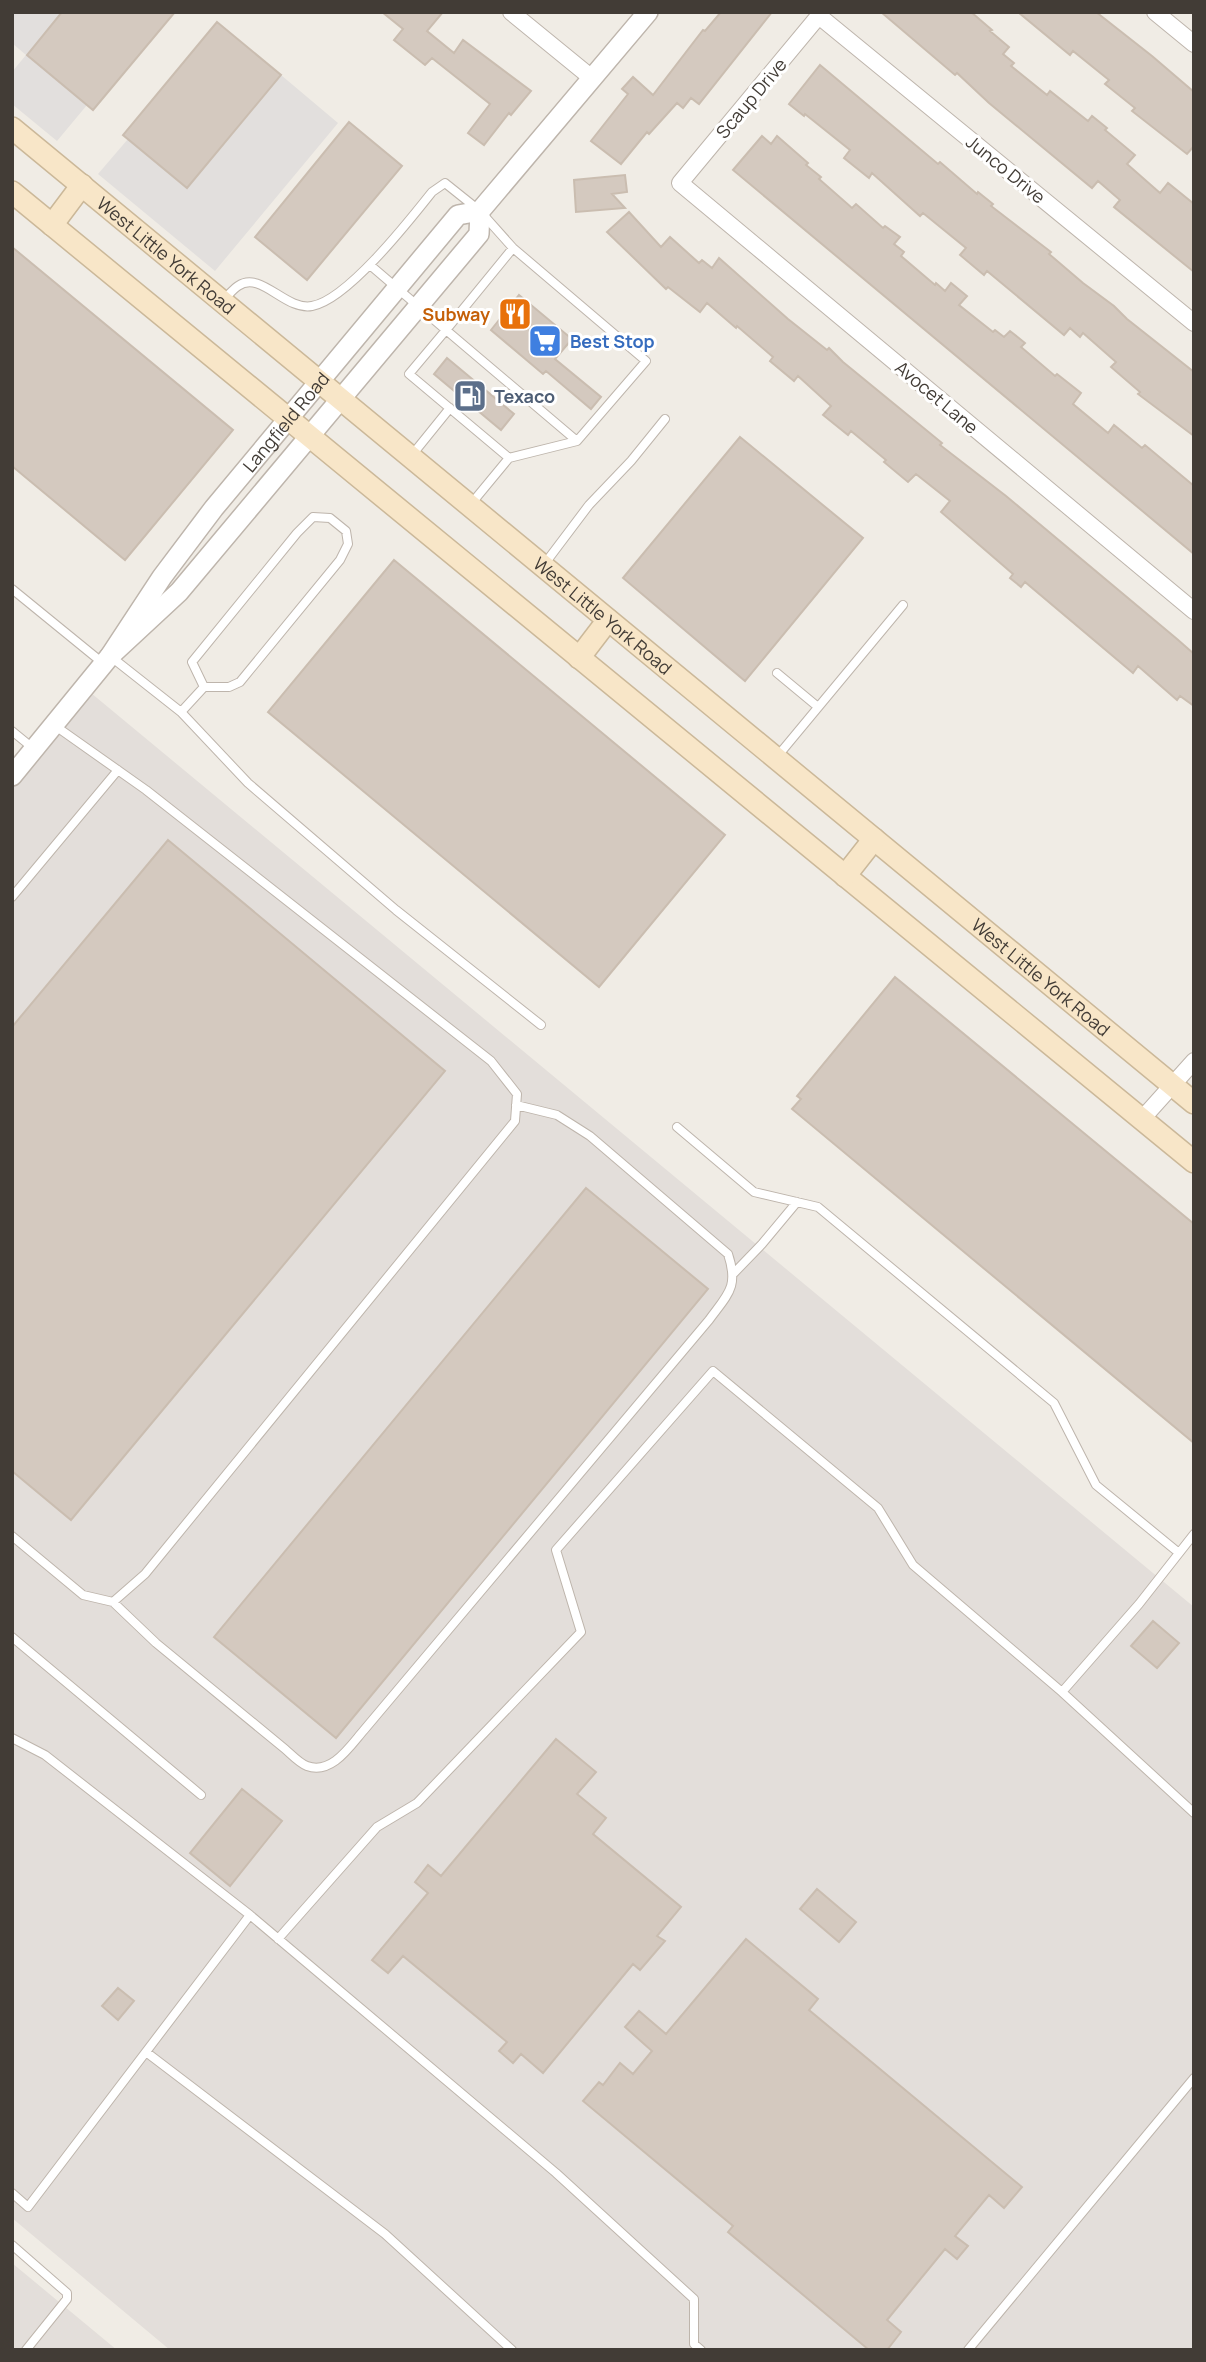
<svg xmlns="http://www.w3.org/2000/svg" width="1206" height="2362" viewBox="0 0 1206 2362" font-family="Manrope,sans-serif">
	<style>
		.industrial { fill: #e3deda }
		.parking { fill: #e2dfdd }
		.building { fill: #d4c9bf; stroke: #cabdb0; stroke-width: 2 }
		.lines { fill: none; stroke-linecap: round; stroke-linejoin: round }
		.service-casing { stroke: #beb5ac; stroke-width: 10 }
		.minor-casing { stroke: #beb5ac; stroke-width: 18 }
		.tertiary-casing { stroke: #beb5ac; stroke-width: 22 }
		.secondary-casing { stroke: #cbb899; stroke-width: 24 }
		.service { stroke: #fff; stroke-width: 8 }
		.minor { stroke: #fff; stroke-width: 16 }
		.tertiary { stroke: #fff; stroke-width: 19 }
		.secondary { stroke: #f8e6c8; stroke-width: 21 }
		.labels { text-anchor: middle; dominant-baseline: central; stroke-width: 6; stroke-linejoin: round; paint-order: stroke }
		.street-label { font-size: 18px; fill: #423c36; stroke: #fff }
		.food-label { font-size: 18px; font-weight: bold; fill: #c56008; stroke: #fff; text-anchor: end }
		.shop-label { font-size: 18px; font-weight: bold; fill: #366cbe; stroke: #fff; text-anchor: start }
		.service-label { font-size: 18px; font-weight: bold; fill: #4e5e75; stroke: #fff; text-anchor: start }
	</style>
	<rect width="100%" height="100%" fill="#f0ece5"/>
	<path class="industrial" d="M91,693l1103,914v743h-1024l-158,-132v-1430z
		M12,2263l105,87h-105z"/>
	<path class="parking" d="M12,12h50l-35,43 60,50 -30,36 -45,-37v-32l14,-17 -14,-12z
		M281,75l57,48 -123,148 -117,-97 30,-35 59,48z"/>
	<path class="building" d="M62,12h113l-82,98 -66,-55z
		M382,12h61l-16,19 27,22 9,-13 68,51 -20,24 -2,-2 -25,32 -16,-12 22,-29 -58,-46 -7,7 -31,-25 9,-11z
		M721,12h51l-73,92 -8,-6 -8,10 -6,-5 -28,31 -2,-2 -26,32 -30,-23 37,-47 -6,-5 11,-12 20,18 50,-65 2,1z
		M881,12h90l21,18 -2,1 19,16 -6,7 11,9 -3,3 36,29 3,-4 38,30 4,-5 15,12 -2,2 30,25 -8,9 33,29 8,-10 26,21v68l-80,-65 6,-7 -22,-19 -6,7 -103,-85 -32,-30 -2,2z
		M1018,12h78l56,44 42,36v54l-7,8 -55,-43 3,-3 -30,-24 4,-4 -36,-29 -3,4z
		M217,22l64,53 -94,113 -64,-53z
		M820,65l118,99 2,-2 37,32 1,-2 15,12 -2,2 60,46 -2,2 34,29 31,23 13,13 67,53v64l-56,-42 2,-2 -29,-25 5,-5 -33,-29 -3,4 -10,-9 -6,7 -77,-64 -3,4 -24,-20 6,-7 -43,-35 -3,3 -48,-43 -3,5 -25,-20 6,-8 -45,-36 -1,2 -15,-12z
		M349,122l53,44 -95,114 -52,-43z
		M762,136l9,8 6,-8 31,27 -2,2 15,12 -2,2 33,29 4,-4 27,24 2,-2 15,11 -6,7 10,8 -3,4 34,29 1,-2 9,8 6,-8 16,13 -8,9 34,27 2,-2 9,7 6,-6 15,12 -4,4 34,29 2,-2 24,19 -8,11 35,29 6,-8 28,23 3,-3 49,41v68l-461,-384z
		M625,175l2,17 -15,2 13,14 -49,4 -2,-32z
		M629,212l32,35 9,-10 29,26 3,-3 10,8 7,-10 69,61 39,31 2,-2 14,14 99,81 -2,2 66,51 171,143 17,15v52l-14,-10 -3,4 -39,-34 -5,7 -108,-91 -4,5 -11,-9 3,-4 -72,-62 9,-11 -34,-27 -8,8 -24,-20 2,-2 -35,-29 -3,4 -25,-20 8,-9 -33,-30 -4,5 -24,-20 3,-4 -36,-31 -1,2 -29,-25 -7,9 -32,-25 -2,2 -59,-57z
		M12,247l221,183 -108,130 -113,-94z
		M519,295l53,44 -17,20 46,38 -10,12 -45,-38 -3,3 -52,-44z
		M447,358l67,56 -13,16 -67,-56z
		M740,437l123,101 -118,143 -122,-103z
		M394,560l331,275 -126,152 -331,-275z
		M168,840l277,231 -374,449 -59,-49v-444z
		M895,977l299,247v219l-402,-334 9,-10 -4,-3z
		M586,1188l122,101 -372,449 -122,-101z
		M1153,1621l26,22 -22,25 -26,-22z
		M556,1739l40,33 -19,22 29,24 -13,16 88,73 -24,29 8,5 -25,29 -7,-6 -90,109 -22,-19 -8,9 -14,-12 8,-9 -104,-86 -15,17 -16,-13 56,-67 -13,-11 13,-17 13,11z
		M242,1789l40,32 -52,65 -40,-33z
		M817,1889l39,33 -17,20 -39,-33z
		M746,1939l72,60 -9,11 213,177 -18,21 -15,-13 -34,41 13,10 -11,13 -12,-10 -58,71 14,12 -14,18h-18l-141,-118 5,-6 -150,-125 16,-19 4,3 17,-22 13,11 19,-23 -27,-24 14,-16 27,23z
		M118,1988l16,13 -16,19 -16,-14z"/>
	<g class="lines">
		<defs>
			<path id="service" d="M513,248l-67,82 131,111
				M370,265l76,65 -37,44 100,84
				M222,301c5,-4 10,-11 16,-15 23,-16 47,25 74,20 35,-6 97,-85 120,-114l13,-9 35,28 33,37 133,113 -69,80 -68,17 -38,46
				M412,455l38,-47
				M543,566l46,-61 42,-44 34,-42
				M12,589l92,75
				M110,656l71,56 67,71 148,127 145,115
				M777,673l41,34
				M181,712l23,-25 -12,-25 105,-129 16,-16 17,1 16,13 2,13 -8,16 -100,122 -11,5h-25
				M12,731l22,18
				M776,758l127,-153
				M12,897l106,-127
				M677,1127l77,65 64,15 236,196 42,82 83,68
				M734,1273l28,-29 35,-42
				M1194,1534l-55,70 -77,88 132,121
				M12,1536l71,59 30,7 32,-28 370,-453 2,-27 -26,-33 -345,-271 -92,-65
				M113,1602l43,41 129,106c6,5 14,14 22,17 25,9 43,-20 57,-36l345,-410c19,-26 30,-33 19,-66l-138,-118 -33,-21 -41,-10
				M12,1637l189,158
				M12,1738l33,17 205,160
				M278,1939l99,-112 40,-24 164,-171 -25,-82 157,-179 165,137 35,57 149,127
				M146,2052l239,182 127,116
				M12,2193l16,14 222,-292 306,258 138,126v45l7,6
				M12,2245l55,48v6l-41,51
				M968,2350l226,-272"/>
			<path id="minor" d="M511,12l82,67
				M822,12l-142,171 514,428
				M1155,12l39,32
				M819,16l375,307
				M1142,1119l52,-58"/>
			<g id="tertiary">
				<path d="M110,656l69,-64 300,-358 1,-23 168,-199"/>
				<path id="s1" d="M12,776l98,-120 52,-79 52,-69 244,-293 22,-4"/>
			</g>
			<g id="secondary">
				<path id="s2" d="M12,128l1182,975"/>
				<path d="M12,192l1182,970"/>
				<path d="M52,225l30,-40"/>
				<path d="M579,658l29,-38"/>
				<path d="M845,876l29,-37"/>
			</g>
		</defs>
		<use href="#service" class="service-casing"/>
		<use href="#minor" class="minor-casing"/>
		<use href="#tertiary" class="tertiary-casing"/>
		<use href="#secondary" class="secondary-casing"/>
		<use href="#service" class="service"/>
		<use href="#minor" class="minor"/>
		<use href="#tertiary" class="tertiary"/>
		<use href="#secondary" class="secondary"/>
	</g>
	<defs>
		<symbol id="restaurant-square" viewBox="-11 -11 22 22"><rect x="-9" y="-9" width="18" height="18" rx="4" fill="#e8710a" stroke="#fff"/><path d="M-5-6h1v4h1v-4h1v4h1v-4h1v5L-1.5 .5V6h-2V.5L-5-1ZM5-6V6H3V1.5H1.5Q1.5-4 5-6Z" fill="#fff"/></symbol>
		<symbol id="supermarket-square" viewBox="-11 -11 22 22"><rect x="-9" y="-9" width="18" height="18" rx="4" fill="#3f7fe0" stroke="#fff"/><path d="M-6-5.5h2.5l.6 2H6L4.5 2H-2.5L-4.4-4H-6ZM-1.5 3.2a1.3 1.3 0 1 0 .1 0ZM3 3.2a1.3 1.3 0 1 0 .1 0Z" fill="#fff"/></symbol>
		<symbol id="fuel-square" viewBox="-11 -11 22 22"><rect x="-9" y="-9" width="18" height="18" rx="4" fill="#5c6f8a" stroke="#fff"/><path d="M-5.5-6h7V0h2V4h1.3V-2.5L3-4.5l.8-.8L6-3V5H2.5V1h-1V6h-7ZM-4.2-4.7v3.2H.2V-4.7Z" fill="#fff"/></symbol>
	</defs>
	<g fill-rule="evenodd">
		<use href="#restaurant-square" x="496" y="295" width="38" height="38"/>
		<use href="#supermarket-square" x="526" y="322" width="38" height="38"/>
		<use href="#fuel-square" x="451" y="377" width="38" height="38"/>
	</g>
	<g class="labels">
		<g class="street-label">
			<text transform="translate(751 98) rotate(-50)">Scaup Drive</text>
			<text transform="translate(1006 169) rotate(39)">Junco Drive</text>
			<text stroke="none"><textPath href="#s2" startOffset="200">West Little York Road</textPath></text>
			<text transform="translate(937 397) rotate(40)">Avocet Lane</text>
			<text stroke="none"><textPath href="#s1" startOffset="448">Langfield Road</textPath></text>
			<text stroke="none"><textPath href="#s2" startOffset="766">West Little York Road</textPath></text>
			<text stroke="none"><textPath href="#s2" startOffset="1334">West Little York Road</textPath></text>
		</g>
		<g class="food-label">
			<text x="490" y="314">Subway</text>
		</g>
		<g class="shop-label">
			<text x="570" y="341">Best Stop</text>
		</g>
		<g class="service-label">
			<text x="494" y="396">Texaco</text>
		</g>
	</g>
	<rect width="1206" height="2362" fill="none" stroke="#423c36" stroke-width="28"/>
</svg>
